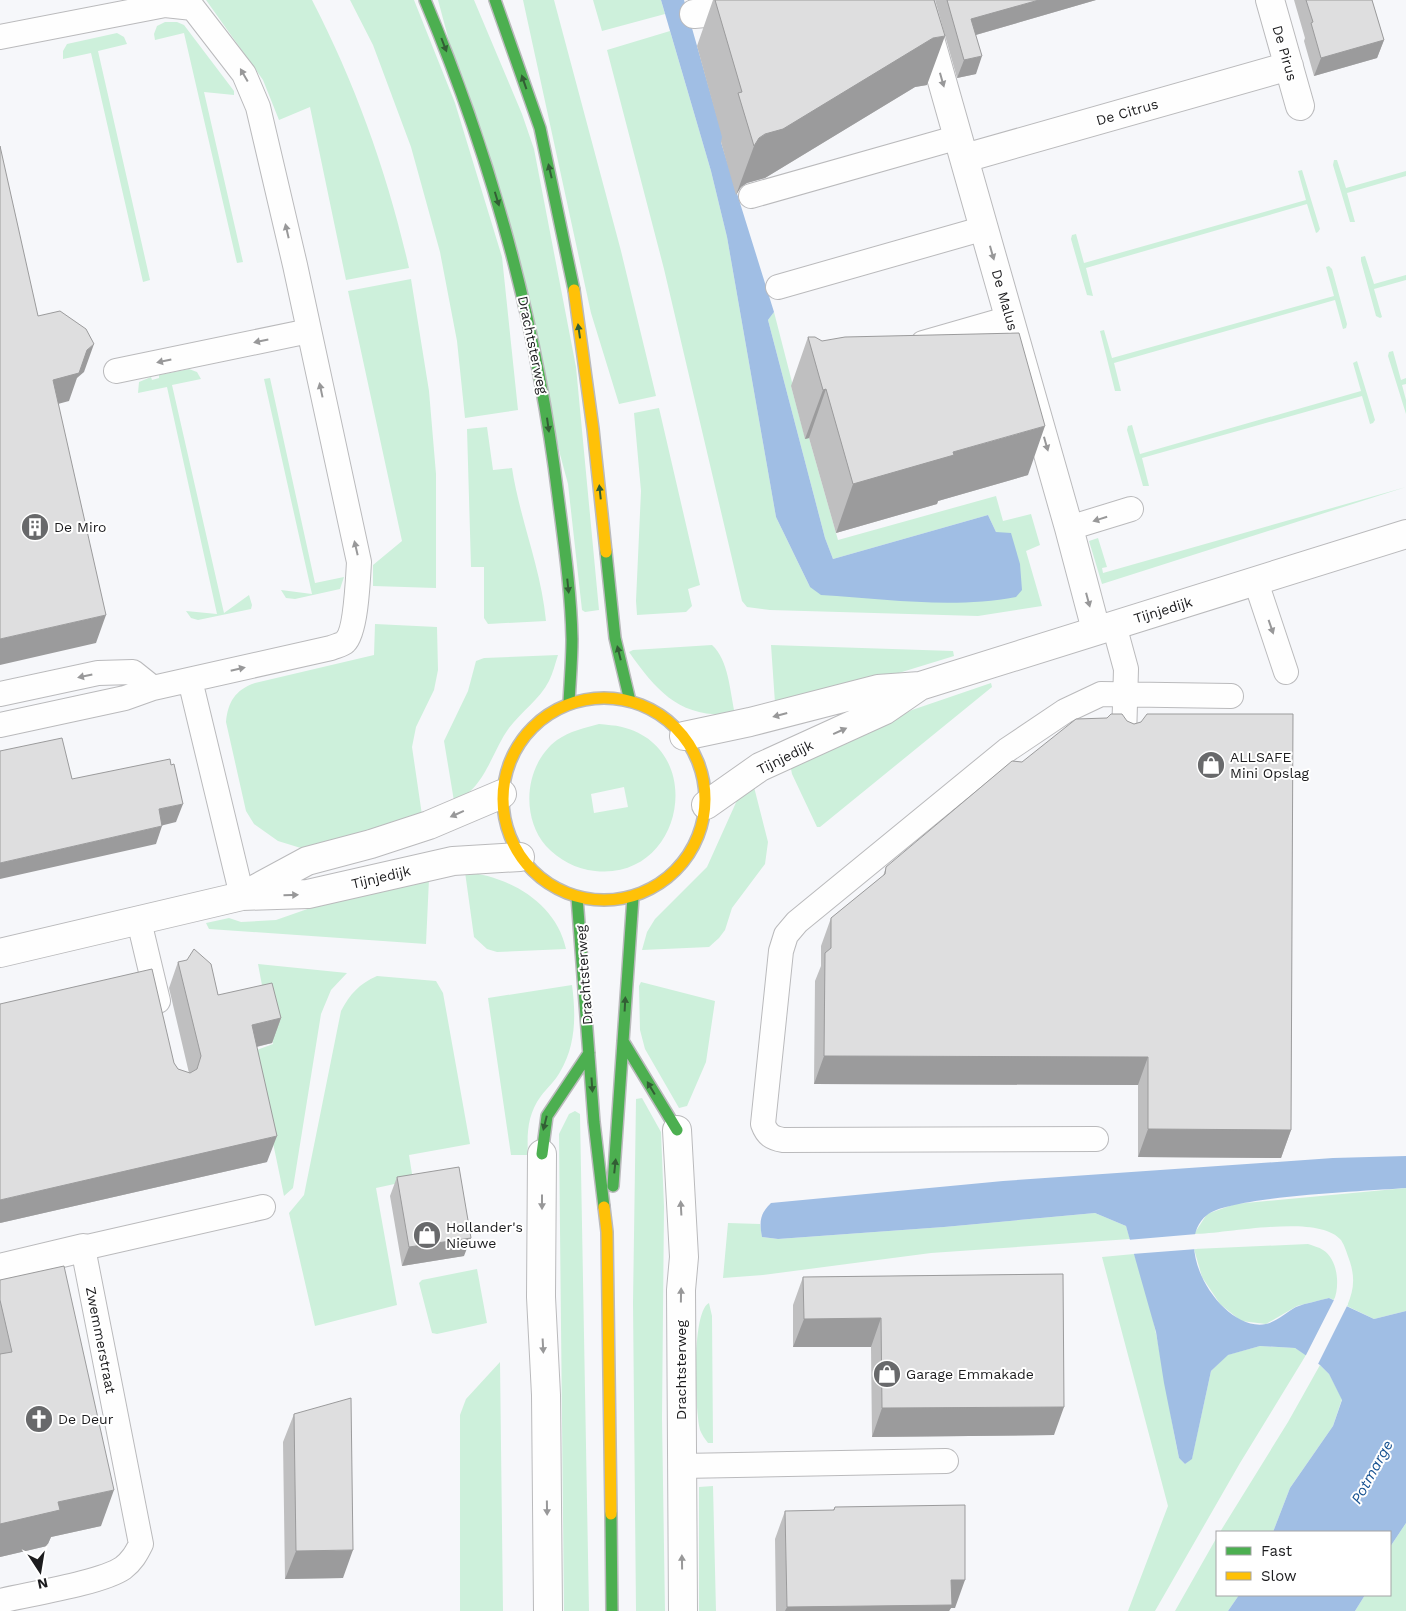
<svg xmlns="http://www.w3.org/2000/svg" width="1406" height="1611" viewBox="0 0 1406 1611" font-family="'Work Sans',sans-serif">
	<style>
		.green { fill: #cdf0db; fill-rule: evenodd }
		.water { fill: #a0bee4 }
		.pier { fill: #f6f7fa }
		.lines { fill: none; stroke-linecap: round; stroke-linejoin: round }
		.lane-casing { stroke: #bababc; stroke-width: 26 }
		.street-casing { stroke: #bababc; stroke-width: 30 }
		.fast-casing { stroke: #bababc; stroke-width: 14 }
		.slow-casing { stroke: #bababc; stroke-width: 14 }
		.lane { stroke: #fefefe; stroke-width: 24 }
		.street { stroke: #fefefe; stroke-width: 28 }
		.fast { stroke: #4caf50; stroke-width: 11 }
		.slow { stroke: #ffc107; stroke-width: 11 }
		.wall { fill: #bfbfc0 }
		.shaded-wall { fill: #9b9b9c }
		.building { fill: #dededf; stroke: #9b9b9c }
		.oneway { fill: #325e34 }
		.oneway2 { fill: #989899 }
		.labels { text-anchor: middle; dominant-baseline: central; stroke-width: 4; stroke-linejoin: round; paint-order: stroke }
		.street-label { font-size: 14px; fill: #1c1c1e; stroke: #fff }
		.poi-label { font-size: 14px; fill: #1c1c1e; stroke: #fff; text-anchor: start }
		.water-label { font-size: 15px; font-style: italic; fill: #185392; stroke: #fff }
	</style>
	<rect width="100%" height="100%" fill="#f6f7fa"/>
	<path class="green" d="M206,0h106c44,85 76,175 97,268l-63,12 -36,-173 -31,13 -16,-40z
		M350,0h64l41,103 47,154 16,153 -53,8 -8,-77 -17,-89 -29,-105 -38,-102z
		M438,0h36l48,114 12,35 42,218 23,243 -14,2 -3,-2 -14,-126z
		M523,0h31l67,251 35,145 -37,8 -28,-91z
		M593,0h68l4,14 -63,17z
		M177,22l7,3 50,66v4l-30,-3 39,170 -6,1 -1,-4 -52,-226 -29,7 -1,-6 3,-8 8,-4z
		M670,31l41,140 16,66 49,280 34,70 186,-55 -8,-17 -155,44 -8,-21 -57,-218 6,-8 19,74h-2l14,52h4l29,102 158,-44 7,25 28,-7 9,31 -14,6 16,55 -64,10 -208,-6 -23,-3 -5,-6 -78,-332 -57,-219z
		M117,33l7,4 3,7 -29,7 52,229 -7,2 -52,-229 -28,6v-8l4,-7z
		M1334,160h3l9,28 60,-17v5l-59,17 8,29h-5l-17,-57z
		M1302,170l18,59 -2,3 -2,1 -9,-29 -221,64 7,28 -6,-1 -16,-56 1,-4 4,-1 8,29 222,-63 -8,-29z
		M1365,256l9,28 32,-9v5l-32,9 8,28 -2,1 -4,-2 -15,-55v-4z
		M1329,266l3,3 15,55 -1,4 -3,1 -8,-29 -221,63 7,28h-6l-15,-60 4,-1 8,28 222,-62 -8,-29z
		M411,279l18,112 7,83v114l-63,-2v-21l29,-24 -54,-250z
		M1393,351l8,29 5,-2v6l-4,1 4,15v14l-18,-58 1,-4z
		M1357,361l18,59 -2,3 -3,1 -8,-28 -220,62 7,28h-6l-16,-56 1,-4 4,-1 8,29 221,-63 -8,-28z
		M189,369l8,3 4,7 -29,6 52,228 25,-18 3,10 -1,4 -53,11 -7,-2 -5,-7 31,3 -50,-227 -29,6 1,-11 12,-5 1,3 7,-2v-3z
		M270,378l45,205 29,-6 -4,12 -45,10 -9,-1 -5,-8 31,4 -48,-215z
		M659,408l41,177 -12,4 4,17 -6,6 -49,3 -1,-14 5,-110 -7,-78z
		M487,427l6,43 19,-2c8,52 29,100 34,153l-58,3 -4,-6v-51h-13l-4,-138z
		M1406,487l-304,97 -13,-43 9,-3 9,29 -5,1 1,5z
		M375,624l62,3 1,43 -4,20 -18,37 -4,20 10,68 -58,19 -60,15 -26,-8 -24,-17 -8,-13 -20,-89c2,-20 9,-32 29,-39l119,-28z
		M712,645c17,15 18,48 23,69 -54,5 -77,-21 -106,-62l4,-2z
		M771,645l182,6 1,5 -65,20 -114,27z
		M558,655c-3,9 -5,18 -9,26 -9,18 -28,31 -40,47 -17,23 -25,63 -55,73l-10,-60 24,-50 8,-30 8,-3z
		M991,683l1,4 -172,140h-3l-25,-53 -1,-5 4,-4 117,-55z
		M599,724c7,1 16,1 23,3 86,21 62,154 -27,144 -19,-2 -36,-11 -49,-25 -26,-30 -21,-82 11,-106 13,-9 27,-12 42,-16zM624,787l4,20 -34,6 -3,-19z
		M754,787l14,55 -3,22 -33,44 -7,22 -6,8 -10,9 -67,3 5,-18 8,-13 52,-52 31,-69z
		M465,872c43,4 91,30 101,77l-69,3 -10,-3 -13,-12z
		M429,879l-3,65 -217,-15 -3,-6 23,-5 12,4 35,-2 40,-14z
		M258,964l89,9 -16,17 -10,24 -28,174 -9,8 -30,-145 19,-7z
		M377,976l59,5 7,12 27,151 -61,11 4,25 -37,8 21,117 -82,21 -26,-113 15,-18 37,-184c9,-17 18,-27 36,-35z
		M641,982l74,19 -9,61 -19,44 -8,2 -34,-59 -5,-19 -1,-44z
		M572,985c4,30 4,60 -12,87 -5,9 -13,16 -19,24 -14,19 -14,38 -13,59h-17l-23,-157z
		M642,1098l19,34 3,75 -2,211 3,193h-29l-3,-308 3,-204z
		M575,1111l5,3 9,497h-25l-5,-477 10,-20z
		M1406,1188v123l-32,8 -27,-13c7,-16 8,-28 3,-44 -3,-8 -5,-16 -9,-22 -23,-27 -114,-6 -147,-6l13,-20 28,-10z
		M1095,1213l31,13 4,13 -199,14 -168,22 -40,3 5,-55 32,1 2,13 16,2 166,-12z
		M1308,1244c5,2 11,3 15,6 15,9 17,36 11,50l-5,-2 -32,8 -31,18 -25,-3 -21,-17 -18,-27 -8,-28z
		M1134,1254c24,65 31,136 45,204l6,6 7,-6 19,-87 16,-16 33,-9 35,2 11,7 -66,108 -85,148h-27l40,-105 -66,-249z
		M477,1269l10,54 -50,11 -5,-1 -13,-50 3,-3z
		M709,1303l3,13 1,127h-5c-3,-4 -6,-8 -8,-13 -5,-20 -9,-118 9,-127z
		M500,1362l3,249h-43v-196l6,-16z
		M1320,1365l9,9 13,25 -9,27 -43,62 -17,44h-53l68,-110z
		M713,1486l3,125h-17v-124z
		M1406,1523v88h-51l10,-16h25v-48z
		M1217,1537v58h22l-11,16h-53z"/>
	<path class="water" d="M661,0h23l40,141 -3,1 53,170 -6,8 57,218 8,21 155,-44 8,17 15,1 9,31 2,26 -6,7c-63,12 -131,2 -195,-2l-11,-8 -34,-70 -49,-280 -16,-66z
		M1406,1156v32c-36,3 -177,8 -199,27 -38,30 15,118 59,109 10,-2 21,-12 30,-17 10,-4 22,-6 33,-9l45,21 32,-8v212l-16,24v-15h-117l17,-44 43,-62 9,-26 -13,-26 -9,-9 -25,-17 -35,-2 -32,9 -17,16 -19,88 -7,5 -6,-6 -15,-75 -8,-51 -30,-106 -31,-13 -151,14 -166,12 -16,-2c-3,-16 -2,-23 9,-34l232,-22 330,-23z
		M1239,1595h126l-10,16h-127z"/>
	<path class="pier" d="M1197,1234v15l-65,5 -5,-14z
		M1335,1298l13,6 -31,62 -12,-9z"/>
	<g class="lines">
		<defs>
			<path id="lane" d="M0,37l165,-32 28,3 51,66 14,33 37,158 64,297c-1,16 -3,70 -14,80 -3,3 -10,4 -14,6l-178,40 -28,10 -125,27
				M751,196l208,-59
				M778,287l207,-59
				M923,343l87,-25
				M116,371l193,-40
				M1069,528l62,-19
				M1256,582l30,90
				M1114,625l12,44 -2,69
				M190,680l52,216
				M0,694l98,-21 35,-1 20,16
				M139,921l19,80
				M1096,1139l-313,1c-11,-2 -16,-5 -20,-16l18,-173 5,-16 11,-13 210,-172 58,-39 36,-17 130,2
				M681,1466l265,-5
				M0,1601c29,-7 101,-18 123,-33 9,-7 13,-14 18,-24l-58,-296 180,-41"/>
			<path id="street" d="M919,0l150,528 27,102
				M1270,0l30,106
				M694,14l22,-2 42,-12
				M965,158l324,-92
				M684,736l66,-14 128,-33 42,-3 486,-152
				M706,805l54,-38 125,-57 35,-24
				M246,894l61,-33 64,-17 58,-19 73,-31
				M0,953l242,-57 66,-2 145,-33 67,-4
				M677,1130l7,127 -3,33 2,321
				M542,1154l-1,143 5,98 2,216
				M0,1268l83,-20"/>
			<path id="fast" d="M425,0c67,159 112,324 133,496 6,47 13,95 14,143 0,21 -2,43 -3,64
				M495,0l45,128 34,162
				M606,552l9,86 15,63
				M577,897l17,225 10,85
				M623,1041l54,89
				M542,1154l5,-38 42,-63
				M613,1186l20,-289
				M611,1514l1,97"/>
			<path id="slow" d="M574,290l19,139 13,123
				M503 799a101 101 0 1 1 202 0a101 101 0 1 1-202 0Z
				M604,1207l3,25 4,282"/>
		</defs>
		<use href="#lane" class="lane-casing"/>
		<use href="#street" class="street-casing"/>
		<use href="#fast" class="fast-casing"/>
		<use href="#slow" class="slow-casing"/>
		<use href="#lane" class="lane"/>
		<use href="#street" class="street"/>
		<use href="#fast" class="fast"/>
		<use href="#slow" class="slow"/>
	</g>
	<path class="wall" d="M713,0h221l-7,85 -12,2 -150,91 -18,5 -6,4 -5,8 -15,-53 1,-5 -25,-91z
		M935,0h161l-120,35v39l-19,4z
		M1294,0h78l12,40 -7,18 -63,18 -10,-35 1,-3z
		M808,337l14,4 206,134 -90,26 -1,3 -101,29 -27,-95 -4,1 -14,-53z
		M886,867l405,263 -10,28 -143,-1v-72l-324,-1 1,-103 6,-15v-20l10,-28 52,-42z
		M178,962l40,33 63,23 -9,25 -15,4 10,115 -267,61 174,-160 4,6 11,4 -20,-85z
		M397,1177l67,79 -62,10 -12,-70z
		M1063,1274l-9,161 -182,2 -1,-90h-78v-42l10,-28z
		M0,1280l101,246 -50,11 -4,9 -47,11z
		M294,1414l49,164 -58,1 -2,-137z
		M835,1507l120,101h-4l-2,3h-173l-1,-72 10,-28 48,-1z"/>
	<path class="shaded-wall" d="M1039,0h57l-131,38 6,-19z
		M945,36l-18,49 -12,2 -150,91 -18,5 -6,4 -5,8 18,-49 5,-8 174,-100z
		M1384,40l-7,18 -63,18 7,-18z
		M982,56l-6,18 -19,4 7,-18z
		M94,344l-10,28 -7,6 -8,23 -26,7 10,-28z
		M826,389l-17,49 -4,1 18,-49z
		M1045,426l-17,49 -90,26 -1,3 -101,29 17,-49 100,-32z
		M106,615l-10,28 -96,22v-26z
		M183,804l-7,18 -24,6 7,-19z
		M162,826l-6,18 -156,35v-16z
		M281,1018l-9,25 -30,7 10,-25z
		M824,1056l324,1 -10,28 -324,-1z
		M1148,1129l143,1 -10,28 -143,-1z
		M277,1136l-10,26 -267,61v-23z
		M471,1238l-7,18 -62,10 7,-19z
		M881,1318l-10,29h-78l11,-28z
		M1064,1407l-10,28 -182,2 10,-29z
		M114,1490l-13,36 -50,11 -4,9 -47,11v-33l58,-22z
		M353,1550l-10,28 -58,1 11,-28z
		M951,1580h14l-10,28h-4l-2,3h-164l2,-4z"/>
	<path class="building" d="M715,0h219l11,36 -12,2 -150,91 -18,5 -6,4 -5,8 -16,-53 4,-1z
		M947,0h92l-68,19 11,37 -18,4z
		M1306,0h66l12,40 -63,18 -10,-35 2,-1z
		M0,146l38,170 22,-5 26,18 8,15 -7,6 -8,23 -26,7 53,235 -106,24z
		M1019,333l26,93 -92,26 1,3 -101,29 -27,-95 -3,1 -15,-53h7l7,4 23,-4z
		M1111,714h11l5,7 7,3 7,-2 6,-8h146l-2,416 -143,-1v-72l-324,-1 1,-103 6,-5v-30l54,-44 1,-7 126,-106 10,1 54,-43 31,-1z
		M62,738l10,41 98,-20 1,6 3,-1 9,40 -24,5 3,17 -162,37v-112z
		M194,949l17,15 7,31 54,-12 9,35 -29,7 25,111 -277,64v-196l152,-35 22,94 4,6 12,4 7,-4 4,-13 -23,-94 9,-2z
		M459,1167l12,71 -62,9 -12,-70z
		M64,1266l50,224 -56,12 2,8 -60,14v-170l12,-2 -12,-52v-20z
		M1063,1274l1,133 -182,1 -1,-90 -77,1 -1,-42z
		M351,1398l2,152 -57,1 -2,-137z
		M965,1505v75h-14l1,25 -165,2 -2,-96 49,-1 1,-3z"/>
	<defs><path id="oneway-solid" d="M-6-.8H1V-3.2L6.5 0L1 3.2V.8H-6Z" transform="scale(1.25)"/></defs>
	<g class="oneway">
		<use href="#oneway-solid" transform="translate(444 45) rotate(69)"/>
		<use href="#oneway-solid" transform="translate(524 82) rotate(-109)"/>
		<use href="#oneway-solid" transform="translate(550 171) rotate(-103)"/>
		<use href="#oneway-solid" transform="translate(497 199) rotate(73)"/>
		<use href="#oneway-solid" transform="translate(579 331) rotate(-98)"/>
		<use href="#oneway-solid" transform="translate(548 425) rotate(82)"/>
		<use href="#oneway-solid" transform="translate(600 492) rotate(-96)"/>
		<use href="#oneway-solid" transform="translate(568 586) rotate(84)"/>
		<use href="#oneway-solid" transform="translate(619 653) rotate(-104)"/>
		<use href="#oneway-solid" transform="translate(625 1004) rotate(-87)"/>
		<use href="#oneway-solid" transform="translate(592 1085) rotate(86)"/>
		<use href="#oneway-solid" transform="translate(651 1088) rotate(-121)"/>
		<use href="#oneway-solid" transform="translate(545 1123) rotate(104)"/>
		<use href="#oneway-solid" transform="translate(615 1166) rotate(-84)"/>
	</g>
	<g class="oneway2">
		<use href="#oneway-solid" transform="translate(244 75) rotate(-120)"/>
		<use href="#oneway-solid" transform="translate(942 80) rotate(74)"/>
		<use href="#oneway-solid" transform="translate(287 231) rotate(-103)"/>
		<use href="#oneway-solid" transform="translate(992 253) rotate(74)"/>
		<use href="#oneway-solid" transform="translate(261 341) rotate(168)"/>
		<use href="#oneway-solid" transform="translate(164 361) rotate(168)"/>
		<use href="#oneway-solid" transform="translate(321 390) rotate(-102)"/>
		<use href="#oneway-solid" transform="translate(1046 444) rotate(74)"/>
		<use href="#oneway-solid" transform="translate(1100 519) rotate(163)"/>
		<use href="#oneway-solid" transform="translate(356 548) rotate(-103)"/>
		<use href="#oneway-solid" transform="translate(1088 600) rotate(75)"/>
		<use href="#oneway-solid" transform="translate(1271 627) rotate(71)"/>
		<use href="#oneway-solid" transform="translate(238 669) rotate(-13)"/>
		<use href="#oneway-solid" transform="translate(85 676) rotate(168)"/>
		<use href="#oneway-solid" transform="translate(780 715) rotate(165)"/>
		<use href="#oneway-solid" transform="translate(840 731) rotate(-24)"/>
		<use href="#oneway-solid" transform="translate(457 814) rotate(156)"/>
		<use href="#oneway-solid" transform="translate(291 895) rotate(-2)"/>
		<use href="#oneway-solid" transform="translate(542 1202) rotate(90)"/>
		<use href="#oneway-solid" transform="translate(681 1208) rotate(-93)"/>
		<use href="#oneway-solid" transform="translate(681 1295) rotate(-89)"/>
		<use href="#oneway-solid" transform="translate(543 1346) rotate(87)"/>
		<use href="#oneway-solid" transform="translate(547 1508) rotate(89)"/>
		<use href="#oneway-solid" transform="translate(682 1562) rotate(-91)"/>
	</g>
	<defs>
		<symbol id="building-disc" viewBox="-11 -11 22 22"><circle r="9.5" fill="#68696b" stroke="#fff"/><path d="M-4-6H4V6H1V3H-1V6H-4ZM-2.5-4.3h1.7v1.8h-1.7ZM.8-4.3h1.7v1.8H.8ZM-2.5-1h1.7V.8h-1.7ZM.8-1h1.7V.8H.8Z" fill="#fff"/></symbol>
		<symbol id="shop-disc" viewBox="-11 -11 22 22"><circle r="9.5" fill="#68696b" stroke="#fff"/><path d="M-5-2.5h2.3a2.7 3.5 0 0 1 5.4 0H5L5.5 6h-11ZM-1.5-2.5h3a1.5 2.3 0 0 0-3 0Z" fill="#fff"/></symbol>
		<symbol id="church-disc" viewBox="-11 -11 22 22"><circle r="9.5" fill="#68696b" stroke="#fff"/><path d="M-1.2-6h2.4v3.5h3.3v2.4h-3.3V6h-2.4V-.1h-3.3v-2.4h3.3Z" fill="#fff"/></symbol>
	</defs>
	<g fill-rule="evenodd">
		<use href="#building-disc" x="19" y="511" width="32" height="32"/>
		<use href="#shop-disc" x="1195" y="749" width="32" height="32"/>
		<use href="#shop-disc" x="411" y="1219" width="32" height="32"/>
		<use href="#shop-disc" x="871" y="1358" width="32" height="32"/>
		<use href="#church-disc" x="23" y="1403" width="32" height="32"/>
	</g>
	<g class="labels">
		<g class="street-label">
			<text transform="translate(1285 53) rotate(74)">De Pirus</text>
			<text transform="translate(1127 112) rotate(-16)">De Citrus</text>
			<text transform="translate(1005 300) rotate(74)">De Malus</text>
			<text transform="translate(533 345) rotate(78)">Drachtsterweg</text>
			<text transform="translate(1163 610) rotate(-17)">Tijnjedijk</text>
			<text transform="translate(785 757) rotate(-26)">Tijnjedijk</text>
			<text transform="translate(381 877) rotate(-13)">Tijnjedijk</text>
			<text transform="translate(584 975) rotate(-94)">Drachtsterweg</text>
			<text transform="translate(101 1340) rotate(79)">Zwemmerstraat</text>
			<text transform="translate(681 1370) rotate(-90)">Drachtsterweg</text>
		</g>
		<g class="poi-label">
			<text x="54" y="527">De Miro</text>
			<text x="1230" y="757">ALLSAFE<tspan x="1230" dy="16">Mini Opslag</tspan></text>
			<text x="446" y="1227">Hollander's<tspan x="446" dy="16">Nieuwe</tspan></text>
			<text x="906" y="1374">Garage Emmakade</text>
			<text x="58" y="1419">De Deur</text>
		</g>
		<g class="water-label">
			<text transform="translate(1372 1472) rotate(-61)">Potmarge</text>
		</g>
	</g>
	<rect x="1216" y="1531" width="175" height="65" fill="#ffffff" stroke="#a4a4a5"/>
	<rect x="1226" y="1547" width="25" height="8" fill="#4caf50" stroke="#a4a4a5"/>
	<text x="1261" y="1556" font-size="15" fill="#1c1c1e">Fast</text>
	<rect x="1226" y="1572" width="25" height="8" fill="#ffc107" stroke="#a4a4a5"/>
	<text x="1261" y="1581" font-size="15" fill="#1c1c1e">Slow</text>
	<g transform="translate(40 1571) rotate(168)" stroke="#ffffff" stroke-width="4" paint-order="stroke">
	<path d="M0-4L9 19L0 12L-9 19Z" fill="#1c1c1e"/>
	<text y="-8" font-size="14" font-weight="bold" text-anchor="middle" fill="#1c1c1e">N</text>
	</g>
</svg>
